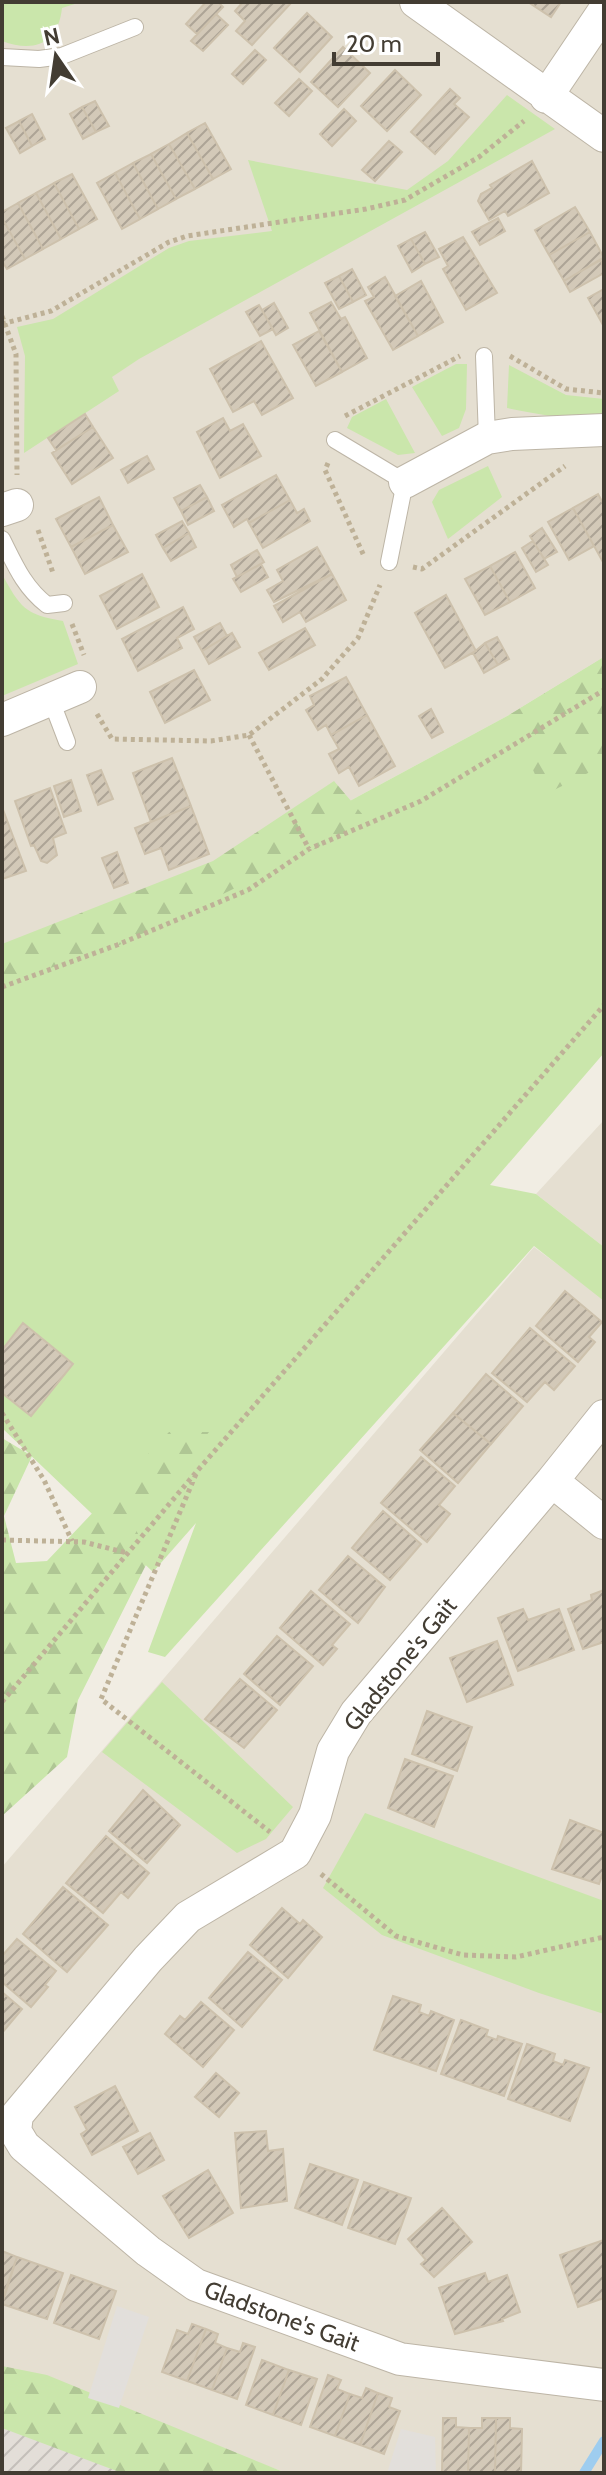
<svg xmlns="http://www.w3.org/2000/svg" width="606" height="2475" viewBox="0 0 606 2475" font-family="Cabin,sans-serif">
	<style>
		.residential { fill: #e5dfd1 }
		.industrial { fill: url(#industrial-furrows) }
		.green { fill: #cae6ab }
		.forest { fill: url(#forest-firs) }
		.parking { fill: #e2dfdb }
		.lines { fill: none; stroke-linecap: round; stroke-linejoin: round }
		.stream { stroke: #9ecdef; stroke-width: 10 }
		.building { fill: url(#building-hatch); stroke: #cdc1ac; stroke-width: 2 }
		.service-casing { stroke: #bdb5a6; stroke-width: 18 }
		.minor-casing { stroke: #bdb5a6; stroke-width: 34 }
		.path { stroke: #beb197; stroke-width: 5; stroke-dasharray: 4 4; stroke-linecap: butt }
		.service { stroke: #fff; stroke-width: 16 }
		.minor { stroke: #fff; stroke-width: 32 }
		.labels { text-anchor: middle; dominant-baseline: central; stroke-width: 8; stroke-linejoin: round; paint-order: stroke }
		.street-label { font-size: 24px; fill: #433d33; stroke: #fff }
	</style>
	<defs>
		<pattern id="industrial-furrows" width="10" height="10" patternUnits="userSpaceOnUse" patternTransform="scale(2)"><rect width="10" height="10" fill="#e3ded8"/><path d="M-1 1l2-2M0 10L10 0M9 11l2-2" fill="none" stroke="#c4bfba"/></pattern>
		<pattern id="forest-firs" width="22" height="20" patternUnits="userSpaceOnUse" patternTransform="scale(2)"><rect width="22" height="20" fill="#cae6ab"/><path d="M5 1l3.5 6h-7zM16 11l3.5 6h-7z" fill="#afc694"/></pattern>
		<pattern id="building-hatch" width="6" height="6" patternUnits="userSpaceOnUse" patternTransform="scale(2)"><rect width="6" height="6" fill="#d3c9b8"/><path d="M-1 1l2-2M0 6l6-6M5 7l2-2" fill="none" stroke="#ada496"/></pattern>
	</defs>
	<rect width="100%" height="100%" fill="#f1ede3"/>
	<path class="residential" d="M2,2h602v655l-95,58 -226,122 -281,108z
		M604,1120v127l-68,-53z
		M534,1247l70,52v1166l-3,8h-314l-285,-104v-502z"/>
	<path class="industrial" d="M2,2407l160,66h-160z"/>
	<path class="green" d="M2,2h79l-19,6c-4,36 -28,45 -60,33z
		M507,95l48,34 -416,230 -27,18 7,14 -95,62 1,-97 -8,-29 36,-8 116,-71 20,-7 83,-10 -24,-71 159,30 41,-29z
		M456,364h11l-1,45 -7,19 -17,8 -30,-49z
		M509,365l57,30 38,4v14c-26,11 -70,0 -97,-5z
		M386,399l29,54 -17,2 -51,-27 5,-11z
		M488,466l14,31 -54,42 -16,-37 7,-12z
		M2,574c18,33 23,41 61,47l15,43 -76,32z
		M604,657v396l-114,132 46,9 68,53v54l-70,-55 -369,411 -17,-5 48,-129 -43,49 -151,-144v-483l281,-108 226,-122z
		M162,1682l131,125 -27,32 -29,14 -135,-101z
		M365,1813l239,88v113l-65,-21 -157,-58 -59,-47z"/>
	<path class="forest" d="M604,657v108l-60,30 -35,-80z
		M334,781l35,41 -268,132 -99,27v-37l211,-83z
		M169,1432h40l-74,96 15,29 -72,143 -11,57 -65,59v-378l30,18 -28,60 12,47 31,-2z
		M2,2366l45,9 239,98h-164l-120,-45z"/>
	<path class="parking" d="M117,2306l32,11 -30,91 -31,-10z
		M401,2429l34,8 1,36h-49z"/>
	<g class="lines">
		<path class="stream" d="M584,2473l20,-32"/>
	</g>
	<path class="building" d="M206,2h12l5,5 -26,27 -11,-10z
		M243,2h49l-40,43 -16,-14 9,-10 -10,-10z
		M528,2h33l-10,15z
		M307,13l25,24 -32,35 -26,-24z
		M216,14l12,11 -25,26 -12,-10z
		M343,47l27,26 -32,34 -27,-25z
		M255,50l11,10 -23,24 -11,-10z
		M395,70l26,25 -34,36 -26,-25z
		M299,79l13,12 -23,25 -14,-13z
		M450,89l10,9 -6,6 15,13 -34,37 -24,-22z
		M95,101l14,25 -13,6 -14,-25z
		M82,107l14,25 -13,7 -13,-25z
		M344,109l12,12 -24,25 -12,-12z
		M32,114l13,25 -13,7 -13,-25z
		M19,121l13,25 -12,7 -14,-25z
		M205,123l26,46 -18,10 -26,-46z
		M187,133l26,46 -18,10 -26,-45z
		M389,141l13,11 -27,29 -13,-11z
		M169,144l26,45 -19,10 -25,-45z
		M151,154l25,45 -18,10 -25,-46z
		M532,161l17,32 -41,23 -3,-5 -16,9 -11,-19 3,-7 11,-6 -2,-3z
		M133,163l25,46 -18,10 -25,-46z
		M115,173l25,46 -18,10 -25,-46z
		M72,174l25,45 -18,10 -25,-46z
		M54,183l25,46 -18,10 -25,-46z
		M36,193l25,46 -18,10 -25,-46z
		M18,203l25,46 -18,10 -23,-41v-6z
		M575,207l15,25 -41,23 -14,-25z
		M2,218l23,41 -18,10 -5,-8z
		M498,218l7,13 -25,14 -8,-13z
		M425,232l14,25 -14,7 -14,-25z
		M590,232l14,26 -40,23 -15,-26z
		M463,237l34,56 -31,17 -23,-41 5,-3 -9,-17z
		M411,239l14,25 -13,8 -14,-26z
		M601,259l3,14 -34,19 -6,-11z
		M352,269l14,26 -13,7 -14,-26z
		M339,276l14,26 -14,7 -14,-26z
		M385,277l33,59 -25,14 -28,-49 9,-4 -6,-10z
		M421,281l22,41 -25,14 -23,-40z
		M604,289v36h-1l-15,-27z
		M331,302l10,17 4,-2 22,41 -25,14 -32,-59z
		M274,303l14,25 -12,7 -14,-25z
		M259,305l14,24 -13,7 -14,-24z
		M319,331l23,41 -26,14 -23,-41z
		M261,341l32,57 -31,17 -8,-14 -21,11 -23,-43z
		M85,414l8,13 -37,23 -8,-12z
		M223,418l7,13 13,-7 18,32 -41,22 -23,-46z
		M93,427l20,31 -41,26 -20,-31z
		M147,456l7,13 -26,14 -7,-13z
		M276,475l14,25 -41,23 -2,-4 -13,8 -12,-22z
		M200,485l7,12 -26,14 -7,-13z
		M598,494l6,11v59l-31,-56z
		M99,497l14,28 -42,22 -15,-28z
		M207,497l7,14 -26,14 -7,-14z
		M290,500l7,13 7,-4 6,12 -47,27 -14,-25z
		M573,508l21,38 -25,14 -21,-38z
		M182,521l7,12 -26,15 -7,-13z
		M113,525l15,27 -43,22 -14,-27z
		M542,528l15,24 -13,7 -14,-23z
		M189,533l7,14 -25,14 -8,-13z
		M533,541l15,24 -12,7 -14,-24z
		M317,547l15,27 -58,28 -7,-12 16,-9 -6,-11z
		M257,550l7,12 -27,15 -6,-12z
		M515,552l20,36 -25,14 -20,-36z
		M261,564l7,13 -27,15 -8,-13z
		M490,566l20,36 -25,13 -20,-36z
		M142,574l17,33 -42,22 -17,-33z
		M332,574l14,26 -40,22 -6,-10 -17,10 -9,-16z
		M446,595l30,56 -31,17 -30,-55z
		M183,607l11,22 -17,9 5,10 -44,23 -16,-32z
		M220,623l7,13 -25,15 -8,-14z
		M305,628l10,17 -46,25 -10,-17z
		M232,633l8,14 -31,17 -7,-13z
		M497,637l12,22 -11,6 -13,-22z
		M485,643l13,22 -14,8 -11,-20z
		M194,670l16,30 -45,23 -15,-31z
		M346,677l21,38 -36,20 -5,-10 -8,5 -12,-20 8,-5 -4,-9z
		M431,709l12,23 -11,6 -13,-22z
		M367,715l28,51 -36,20 -10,-19 -10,6 -10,-19 10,-5 -8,-14z
		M172,758l19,48 -40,16 -18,-49z
		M101,770l12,29 -15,6 -11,-30z
		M71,780l10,31 -17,6 -10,-31z
		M50,788l16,45 -13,5 4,17 -10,8 -6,-2 -7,-16 -3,1 -16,-45z
		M191,806l18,48 -40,16 -8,-22 -16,6 -10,-26z
		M2,807l24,64 -24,8z
		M117,852l11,31 -14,5 -12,-30z
		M565,1291l37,31 -13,15 6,5 -17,20 -42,-36z
		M23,1323l50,41 -42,52 -29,-23v-43z
		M530,1328l45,38 -21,24 -9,-8 -18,20 -35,-29z
		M486,1374l37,32 -32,38 -38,-31z
		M453,1413l38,31 -33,39 -38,-33z
		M421,1457l34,29 -16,19 11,9 -23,28 -46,-39z
		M383,1511l38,33 -31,36 -38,-32z
		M348,1556l37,31 -27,36 -39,-33z
		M604,1590v52l-21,7 -15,-40 24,-9 -1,-5z
		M311,1591l39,33 -18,21 5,4 -14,16 -43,-37z
		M523,1609l5,11 31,-11 15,41 -56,21 -20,-53z
		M277,1636l36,30 -33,39 -36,-31z
		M497,1641l16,44 -46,17 -17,-44z
		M240,1679l37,31 -33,38 -39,-29z
		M427,1711l45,16 -15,44 -45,-17z
		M405,1759l48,17 -19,51 -46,-19z
		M143,1790l37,35 -33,38 -38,-32z
		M570,1820l34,13v37l-5,14 -47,-15z
		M106,1836l43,37 -21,25 -7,-6 -18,21 -37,-30z
		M63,1887l45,38 -41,47 -44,-38z
		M282,1908l18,16 3,-4 19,17 -34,41 -38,-33z
		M17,1939l39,32 -11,14 3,2 -17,20 -29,-25v-26z
		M248,1952l34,28 -40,47 -33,-29z
		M2,1992l20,17 -20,24z
		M393,1996l28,9 -2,7 10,4 2,-5 23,9 -18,51 -62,-21z
		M201,2002l33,28 -31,37 -38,-33 15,-18 5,4z
		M461,2020l27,10 -2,6 11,4 1,-4 24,8 -18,52 -63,-22z
		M527,2044l28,10 -2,7 10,4 2,-5 24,8 -19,53 -62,-22z
		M216,2073l23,20 -20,24 -24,-20z
		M115,2086l23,45 -46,24 -11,-21 6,-4 -12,-23z
		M266,2131l2,20 15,-2 4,52 -46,7 -6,-75z
		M150,2133l14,27 -26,14 -15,-27z
		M310,2164l48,16 -16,45 -47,-17z
		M208,2170l25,43 -44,25 -26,-42z
		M364,2182l47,16 -16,46 -47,-16z
		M442,2208l30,34 -38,35 -13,-13 5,-4 -18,-21z
		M604,2240v58l-26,9 -18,-52z
		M2,2251l15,6 -15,43z
		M17,2257l46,16 -16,46 -45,-15z
		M485,2273l3,9 19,-7 13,37 -18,7 1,2 -48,13 -16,-46z
		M71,2275l45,16 -17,48 -45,-16z
		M192,2324l14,5 -19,52 -25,-9 15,-42 11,4z
		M206,2329l12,5 -3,9 12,5 -15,42 -25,-9z
		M243,2343l12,4 -18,52 -25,-9 15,-42 13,4z
		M262,2360l27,10 -16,45 -27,-10z
		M289,2370l28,9 -16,46 -28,-10z
		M328,2375l13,5 -4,9 13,5 -15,42 -25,-9z
		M366,2388l12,5 -18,52 -25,-9 15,-42 12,4z
		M378,2393l14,5 -3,9 11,4 -16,43 -24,-9z
		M443,2418h13v9l13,1 -1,45h-26z
		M482,2418h14l-1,55h-27l1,-45h13z
		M496,2418h14v10l12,1 -1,44h-26z"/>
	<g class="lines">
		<defs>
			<path id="service" d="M2,57l37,2 23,-3 73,-29
				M484,356l3,82
				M335,440l70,42 -16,80
				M2,539c13,26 22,48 45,66l17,-2
				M51,700l16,42"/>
			<path id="minor" d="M416,2l188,134
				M546,97l58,-86
				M405,482l82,-44 25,-4 92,-4
				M2,510l15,-5
				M2,720l78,-33
				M604,1416l-52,65 -196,232 -23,38 -18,64 -20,38 -107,64 -40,42 -131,156 -2,16 9,15 124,105 48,34 204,74 204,26
				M552,1481l52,42"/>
		</defs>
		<use href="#service" class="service-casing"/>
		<use href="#minor" class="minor-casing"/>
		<path class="path" d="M2,316l14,38 1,121
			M2,324l49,-13 118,-69 18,-6 179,-27 39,-9 74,-43 45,-36
			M510,356l56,33 38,4
			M345,416l115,-60
			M328,463l-3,7 39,86
			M38,530l15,43
			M413,567l9,2 143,-103
			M72,624l12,31
			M97,714l15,25 99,2 38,-6 73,-56 36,-41 22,-53
			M249,735l60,114
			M2,987l115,-42 131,-55 61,-41 112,-48 183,-111
			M2,1413l42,67 28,61
			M196,1474l-95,225 169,133
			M2,1540l82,2 43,11
			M2,1702l196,-232 406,-465
			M321,1874l75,62 67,19 53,2 88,-20"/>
		<use href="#service" class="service"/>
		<use href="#minor" class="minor"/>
	</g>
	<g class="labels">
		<g class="street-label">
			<text transform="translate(400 1664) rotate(-51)">Gladstone's Gait</text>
			<text transform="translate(282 2316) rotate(20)">Gladstone's Gait</text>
		</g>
	</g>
	<rect width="606" height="2475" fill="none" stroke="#433d33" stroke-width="8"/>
	<g transform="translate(56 56) rotate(347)" stroke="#ffffff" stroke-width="6" paint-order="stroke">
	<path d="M0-6L14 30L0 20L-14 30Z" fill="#433d33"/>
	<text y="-12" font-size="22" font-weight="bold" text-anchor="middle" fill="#433d33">N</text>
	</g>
	<path d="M334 52v12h104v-12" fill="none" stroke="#433d33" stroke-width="4"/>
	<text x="346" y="52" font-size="24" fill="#433d33" stroke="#ffffff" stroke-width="6" paint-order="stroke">20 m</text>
</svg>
